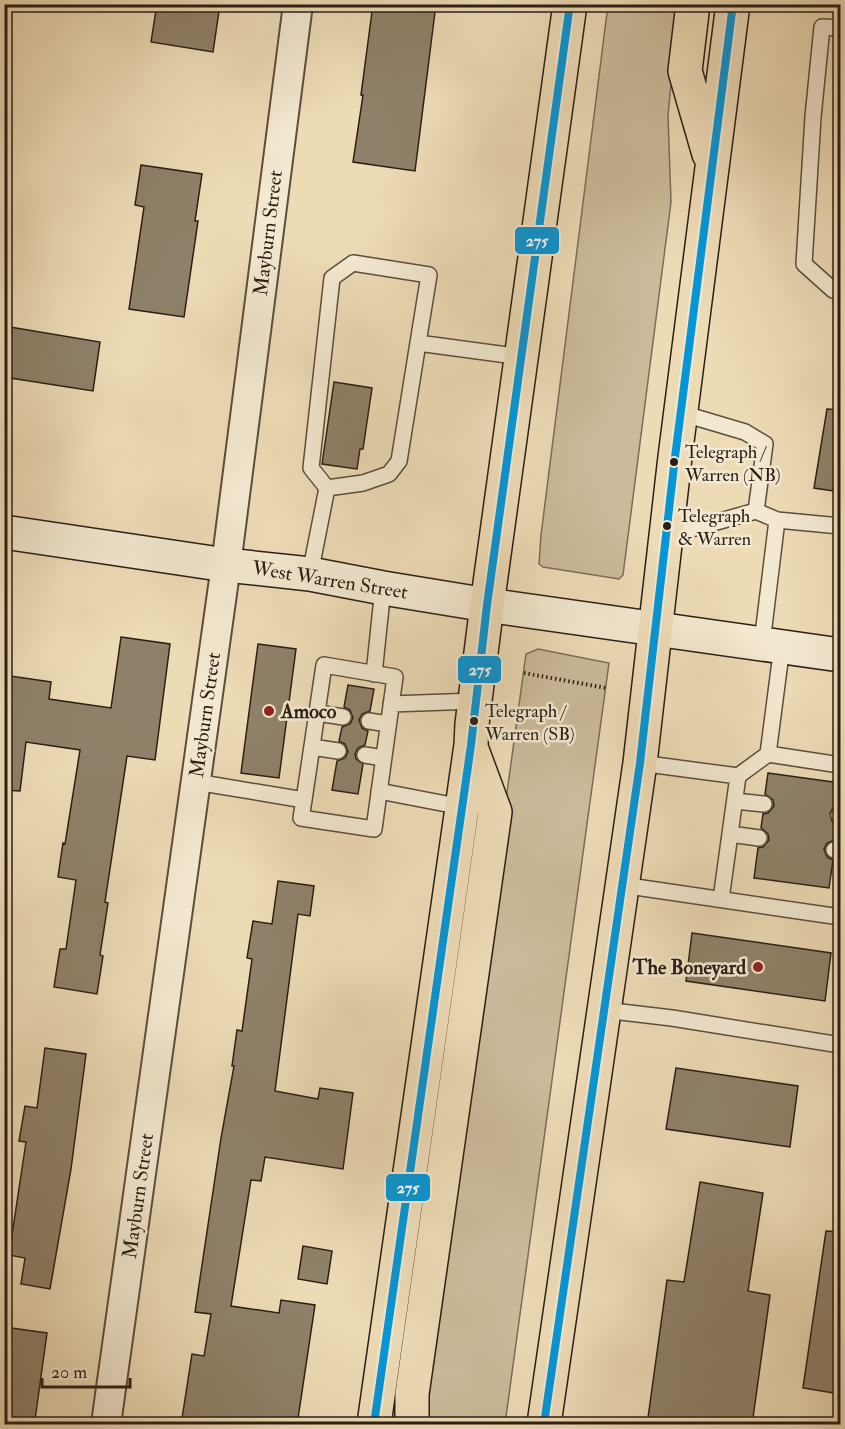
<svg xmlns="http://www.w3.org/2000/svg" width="845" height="1429" viewBox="0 0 845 1429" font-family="'IM FELL Double Pica',serif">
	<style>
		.green { fill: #ccbb9b; stroke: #7b6d58; stroke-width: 1.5 }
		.building { fill: #8f8169; stroke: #2a1f15; stroke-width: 1.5 }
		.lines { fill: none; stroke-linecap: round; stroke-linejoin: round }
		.service-casing { stroke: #5b4e3d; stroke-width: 18 }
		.minor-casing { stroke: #5b4e3d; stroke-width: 32 }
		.secondary-casing { stroke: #2a1f15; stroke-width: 36 }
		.primary-casing { stroke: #2a1f15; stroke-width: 36 }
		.path { stroke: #2a1f15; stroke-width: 4; stroke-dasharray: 1.5 3; stroke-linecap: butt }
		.service { stroke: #f3e8d0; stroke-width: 15 }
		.minor { stroke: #f3e8d0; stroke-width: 28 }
		.secondary { stroke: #f3e8d0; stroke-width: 33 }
		.primary { stroke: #eddbb6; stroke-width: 33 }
		.bus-1-casing { stroke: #f3e8d0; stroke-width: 12 }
		.bus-1 { stroke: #0696d7; stroke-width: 8 }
		.bus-dot { fill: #2a1f15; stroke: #f3e8d0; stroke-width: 2 }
		.poi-dot { fill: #8f2418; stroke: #f3e8d0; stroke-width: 2 }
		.labels { text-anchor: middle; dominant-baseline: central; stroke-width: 5; stroke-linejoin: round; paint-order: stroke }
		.bus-label { font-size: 18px; fill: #2a1f15; stroke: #f3e8d0; text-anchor: start }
		.street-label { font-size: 20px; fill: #2a1f15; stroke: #f3e8d0 }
		.poi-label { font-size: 20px; font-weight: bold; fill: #2a1f15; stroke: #f3e8d0; text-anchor: start }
		.line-badge { stroke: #f3e8d0; stroke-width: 2 }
		.badge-label { font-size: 16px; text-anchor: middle; font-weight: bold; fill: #fff }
	</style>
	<rect width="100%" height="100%" fill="#eddbb6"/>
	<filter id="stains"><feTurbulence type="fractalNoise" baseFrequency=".00333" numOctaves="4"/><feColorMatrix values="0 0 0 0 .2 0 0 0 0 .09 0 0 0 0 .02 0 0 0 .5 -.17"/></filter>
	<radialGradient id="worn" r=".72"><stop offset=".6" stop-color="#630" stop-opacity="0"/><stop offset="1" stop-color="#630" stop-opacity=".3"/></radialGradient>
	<path class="green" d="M608,5h71l-11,110 3,87 -48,373 -4,4 -76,-12 -4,-3 2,-29z
		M538,649l71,14 -104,761h-74l-5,-10 2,-46 98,-714z"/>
	<path class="building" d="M157,4h18l44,7 -6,41 -62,-10z
		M373,4h63l-21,167 -62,-9 10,-67h-2z
		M141,165l61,9 -7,47h3l-14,96 -55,-8 15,-102 -9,-2z
		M4,326l96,16 -7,49 -89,-14z
		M334,382l38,6 -9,61h-3l-3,20 -35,-5z
		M827,409l13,1v82l-26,-4z
		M121,637l49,7 -15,116 -28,-4 -22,146 3,1 -8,52 3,1 -6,38 -43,-7 6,-38h6l10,-69 -18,-3 5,-34 2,1 15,-94 -54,-8 -6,49 -16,-1v-115l47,7 -2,17 62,9z
		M258,644l38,5 -17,129 -38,-5z
		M348,685l26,4 -4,22 -8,3 -3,6 3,8 6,3 -3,14 -7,3 -3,6 1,5 7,5 -5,30 -26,-4 5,-29 8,-3 3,-6 -3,-8 -6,-3 3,-14 8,-3 3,-6 -3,-8 -6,-3z
		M768,773l72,10v23l-7,2 -3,5 2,8 5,4 -2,15 -8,3 -3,6 3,8 6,3 -4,28 -75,-10 4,-30 5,-1 6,-7 -1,-6 -7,-6 2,-14 5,-1 6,-7 -1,-6 -8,-6z
		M278,881l36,5 -4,30 -12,-2 -23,177 43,8 2,-11 33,5 -10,76 -78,-12 -4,24 -10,-1 -20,126 48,7 2,-13 34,5 -18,120h-116l11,-71 12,2 7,-42 -16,-2 26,-174 13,-72h-2l5,-36 5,1 10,-72 -5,-1 6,-37 19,3z
		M692,933l139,20 -6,48 -139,-20z
		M45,1048l41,6 -15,115 -21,120 -29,-5 4,-26 -16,-3 17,-113 -7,-1 6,-35 12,2z
		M676,1068l122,18 -8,61 -124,-18z
		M700,1182l63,11 -15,98 22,4 -18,130h-105l20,-145 17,2z
		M826,1231l14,1v162l-37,-6z
		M303,1246l29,5 -5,33 -29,-5z
		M4,1327l43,6 -12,87 -31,-4z"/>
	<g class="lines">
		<defs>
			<path id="service" d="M840,28l-18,-1 -9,90 -9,147 29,26h7
				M327,488l-16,-20 21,-190 21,-15 76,12 -11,68
				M756,511l21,9 63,6
				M666,536l90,-25 9,-67 -20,-12 -64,-19
				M310,574l17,-86 36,-5 26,-9 10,-13 19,-118 104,14
				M762,643l15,-123
				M374,674l9,-86
				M391,704l84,-3
				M318,713l25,4
				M369,721l19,3
				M312,747l26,4
				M768,754l14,-108
				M365,755l18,3
				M640,763l98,13
				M196,782l108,18 20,-135 71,12 -21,152 -73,-11 3,-18
				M379,791l83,16
				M735,801l29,3
				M839,815l1,1
				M730,834l29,4
				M834,850l6,1
				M622,885l218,32
				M721,899l17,-123 30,-22 72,11
				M604,1010l68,8 168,27"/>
			<path id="minor" d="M106,1424l120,-859 72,-561"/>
			<path id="secondary" d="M4,532l222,33 84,9 73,14 104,17 353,50"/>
			<path id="primary" d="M693,4l-8,67 24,83
				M374,1424l97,-679 1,-21 15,-119 83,-601
				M412,1424v-30l83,-582 -23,-62
				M544,1424l96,-661 35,-306 58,-453"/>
		</defs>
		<use href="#service" class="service-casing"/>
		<use href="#minor" class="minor-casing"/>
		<use href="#secondary" class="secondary-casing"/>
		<use href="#primary" class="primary-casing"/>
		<path class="path" d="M524,673l82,15"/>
		<use href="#service" class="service"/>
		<use href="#minor" class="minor"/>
		<use href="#secondary" class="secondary"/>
		<use href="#primary" class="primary"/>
		<defs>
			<path id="bus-1" d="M374,1424l97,-679 16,-140 83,-601
				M544,1424l96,-661 35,-306 58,-453"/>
		</defs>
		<use href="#bus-1" class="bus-1-casing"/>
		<use href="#bus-1" class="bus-1"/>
	</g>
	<g class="bus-dot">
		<circle cx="674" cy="462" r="5"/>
		<circle cx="667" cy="526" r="5"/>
		<circle cx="474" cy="721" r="5"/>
	</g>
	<g class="poi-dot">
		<circle cx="269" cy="711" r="6"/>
		<circle cx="758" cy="967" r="6"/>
	</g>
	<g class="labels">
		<g class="bus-label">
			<text x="685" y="452">Telegraph /<tspan x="685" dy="23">Warren (NB)</tspan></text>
			<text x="678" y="516">Telegraph<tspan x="678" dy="23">&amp; Warren</tspan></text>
			<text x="485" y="711">Telegraph /<tspan x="485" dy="23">Warren (SB)</tspan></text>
		</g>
		<g class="street-label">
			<text transform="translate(268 233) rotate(-83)">Mayburn Street</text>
			<text transform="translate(330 580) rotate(9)">West Warren Street</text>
			<text transform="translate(205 715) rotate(-82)">Mayburn Street</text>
			<text transform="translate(138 1196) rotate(-82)">Mayburn Street</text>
		</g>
		<g class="poi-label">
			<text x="281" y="711">Amoco</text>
			<text x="746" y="967" text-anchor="end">The Boneyard</text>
		</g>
	</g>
	<g class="line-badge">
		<rect x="514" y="226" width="46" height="29" rx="6" fill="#0696d7"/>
		<rect x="457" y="655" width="45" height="29" rx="6" fill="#0696d7"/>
		<rect x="385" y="1173" width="46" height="29" rx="6" fill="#0696d7"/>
	</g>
	<g class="badge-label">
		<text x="537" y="246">275</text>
		<text x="480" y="675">275</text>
		<text x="408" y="1193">275</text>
	</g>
	<rect width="845" height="1429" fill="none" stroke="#eddbb6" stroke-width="24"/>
	<rect x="6" y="6" width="833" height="1417" fill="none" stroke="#2a1f15" stroke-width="3"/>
	<rect x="12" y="12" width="821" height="1405" fill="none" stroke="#2a1f15" stroke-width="1.5"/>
	<path d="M42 1378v9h88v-9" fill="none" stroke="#2a1f15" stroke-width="3"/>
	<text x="51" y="1378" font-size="18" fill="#2a1f15" stroke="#f3e8d0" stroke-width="4.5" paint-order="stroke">20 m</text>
	<rect width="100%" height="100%" filter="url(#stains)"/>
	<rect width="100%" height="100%" fill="url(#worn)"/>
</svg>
